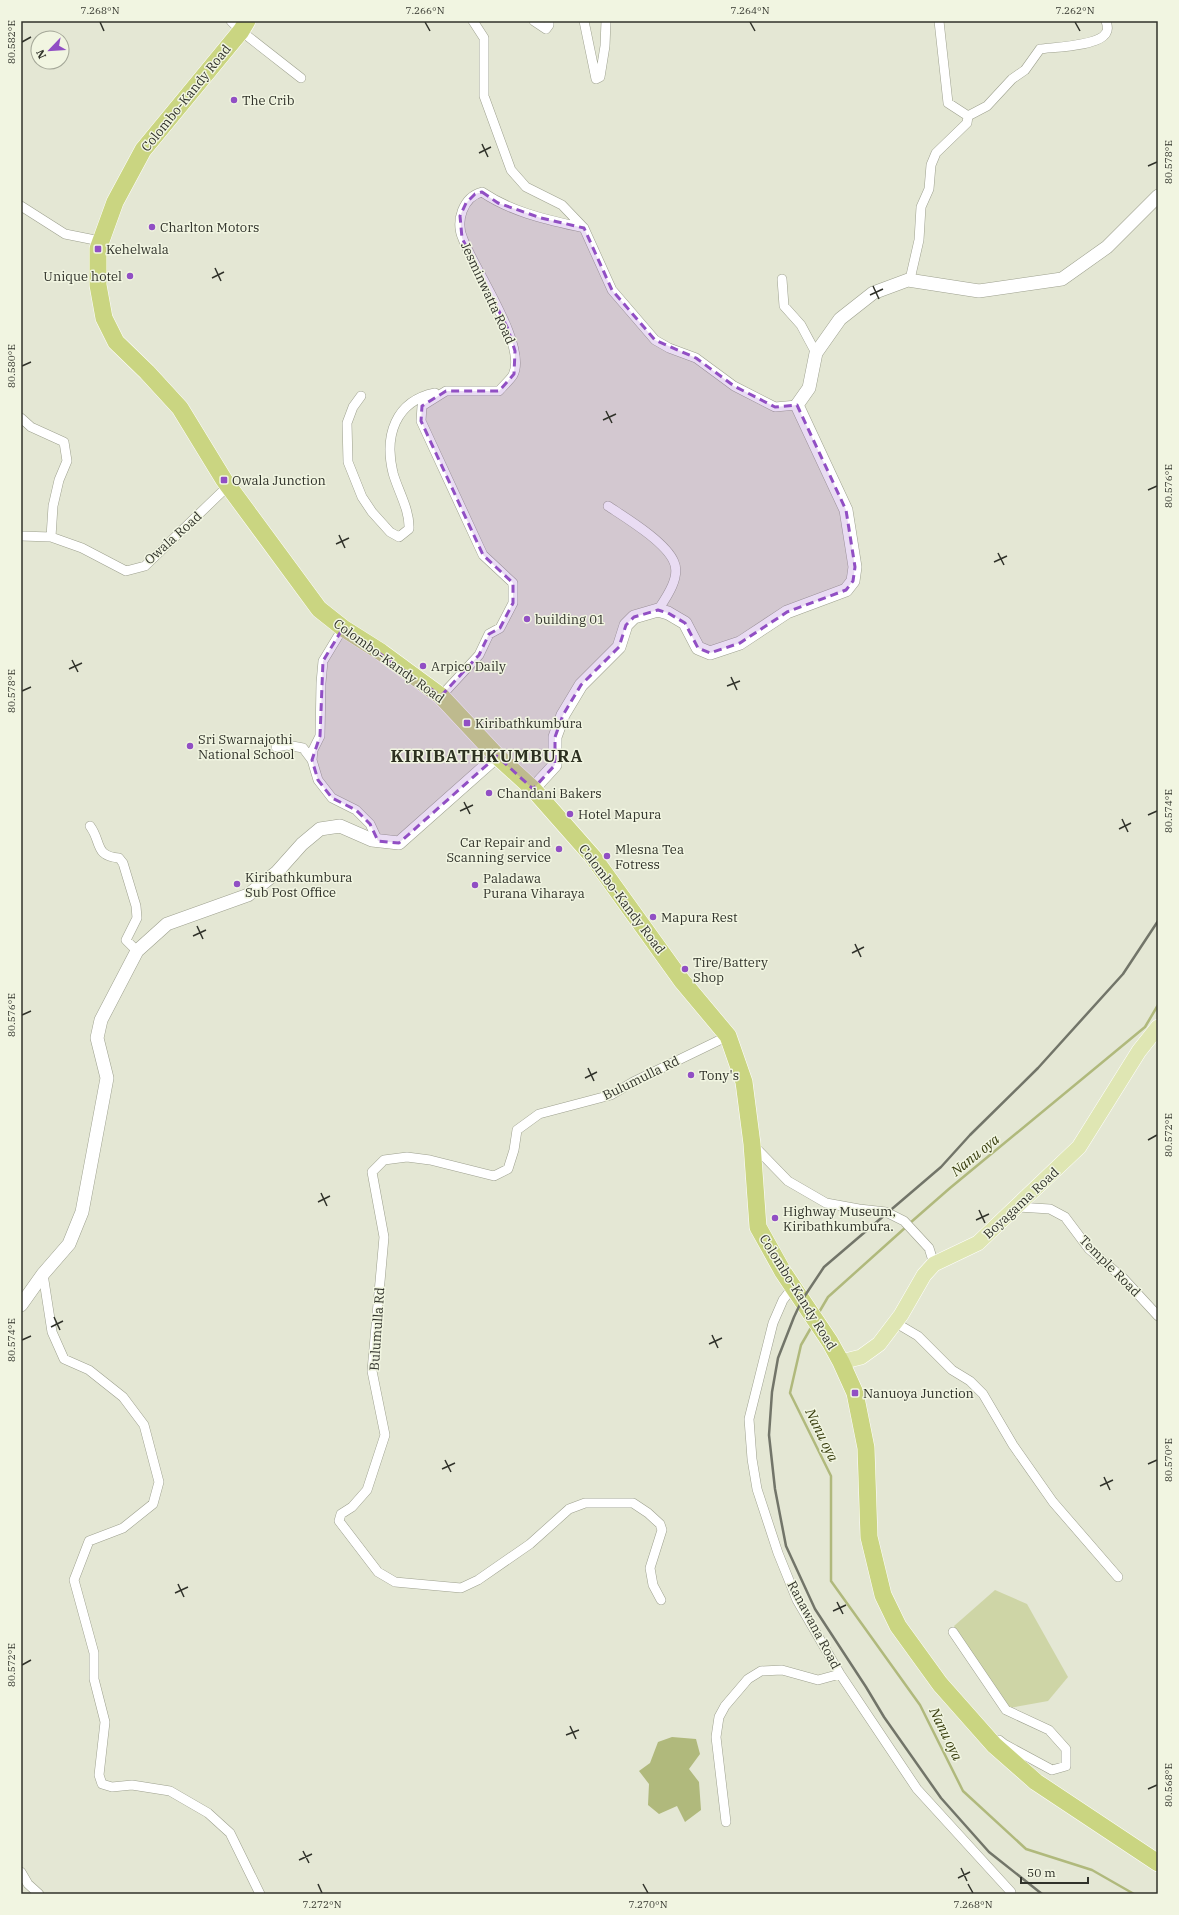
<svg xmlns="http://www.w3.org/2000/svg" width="1179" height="1915" viewBox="0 0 1179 1915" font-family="'IBM Plex Serif',serif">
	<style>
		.green { fill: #ced5a6 }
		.water { fill: #b0b97c }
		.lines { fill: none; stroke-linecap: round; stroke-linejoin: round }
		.stream { stroke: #b0b97c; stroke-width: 2.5 }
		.street-casing { stroke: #9da08e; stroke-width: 10 }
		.secondary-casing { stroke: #9da08e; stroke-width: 14 }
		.primary-casing { stroke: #fff; stroke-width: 16 }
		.highway-casing { stroke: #fff; stroke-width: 18 }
		.street { stroke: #fff; stroke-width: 9 }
		.secondary { stroke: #fff; stroke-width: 13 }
		.primary { stroke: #dfe6b3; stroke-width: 15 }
		.highway { stroke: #cad581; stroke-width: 17 }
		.rail { stroke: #727569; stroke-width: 2.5 }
		.marked { fill: #914fc4; fill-opacity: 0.2; stroke: #914fc4; stroke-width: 3; stroke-dasharray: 8 5; stroke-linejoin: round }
		.ticks { fill: none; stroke: #30322a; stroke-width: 1.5 }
		.poi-dot { fill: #914fc4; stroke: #f1f5e1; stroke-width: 1.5 }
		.labels { text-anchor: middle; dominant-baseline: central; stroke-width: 3; stroke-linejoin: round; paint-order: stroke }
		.street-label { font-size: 13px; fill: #30322a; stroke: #f1f5e1 }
		.poi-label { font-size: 13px; fill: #30322a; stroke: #f1f5e1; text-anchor: start }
		.water-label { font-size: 14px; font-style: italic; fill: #373c0c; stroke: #f1f5e1 }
		.district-label { font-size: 17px; font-weight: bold; letter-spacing: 1px; fill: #2d3021; stroke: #f1f5e1 }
		.neatline { fill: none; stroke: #30322a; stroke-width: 1.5 }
		.ticks-label { font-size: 10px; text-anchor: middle; fill: #30322a }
	</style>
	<rect width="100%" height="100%" fill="#e4e7d4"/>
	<path class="green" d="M995,1590l32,14 41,73 -20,24 -39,7 -55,-82z"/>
	<path class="water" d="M672,1737l24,2 4,15 -11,15 10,13 2,28 -16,12 -8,-16 -18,8 -11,-9 1,-21 -10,-13 11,-8 8,-21z"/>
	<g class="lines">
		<path class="stream" d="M910,1223l40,-35 195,-161 13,-22
			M818,1314l10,-17 78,-70
			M812,1326l-11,19 -11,48 41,83v105l89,124 43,86 63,58 66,21 42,24"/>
		<defs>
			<path id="street" d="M231,21l10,10 60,47
				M473,21l11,17v58l27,74 15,17 36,18 22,23 28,62 43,50 14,8 27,10 38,28 41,21 22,-2
				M534,21l12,8 3,-4v-4
				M584,21l12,58 4,-2 5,-31 1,-25
				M939,21l9,82 20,13
				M21,206l44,28 35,7
				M782,279l2,27 17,19 15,28
				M908,280l3,-5 8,-35 2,-33 8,-18 2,-24 5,-12 31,-30 1,-7 19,-10 25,-27 13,-9 15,-21c15,-2 59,-3 66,-16 3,-4 1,-8 0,-12
				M361,396l-8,11 -6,16 1,39 14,35 10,15 18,20 9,5 10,-8c1,-19 -11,-38 -16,-56 -9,-37 2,-72 42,-80
				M21,418l10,9 33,15 3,19 -8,19 -6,26 -2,31
				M608,506c18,12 58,36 66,56 7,15 -8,36 -16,48
				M21,536l30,1 31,11 44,23 19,-5 83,-80
				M441,696l38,-41 10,-21 11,-6 13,-25v-20l-30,-28 -62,-134 1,-15 24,-15h53c4,-5 11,-11 14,-16 15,-29 -39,-106 -50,-136 -8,-18 0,-42 19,-47 31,21 67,28 102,36
				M276,747l11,-2 16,3 9,12 6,20 14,18 24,12 14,14 8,17
				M312,760l1,-10 7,-14 1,-53 2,-22 20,-33
				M90,826c12,16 4,30 29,32l4,5 13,43 1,12 -11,22 11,11
				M753,1145l35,36 38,22 33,6 27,3 18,9 25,27 5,16
				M1018,1207l32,2 15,8 24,32 34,29 35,38
				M43,1274l9,58 12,27 25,11 34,27 21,28 15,57 -6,22 -30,24 -34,13 -15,39 20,73v26l11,43 -6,53 3,9 10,3 20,-2 38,6 38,22 22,20 30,61
				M793,1287l-10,13 -10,23 -24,96 3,40 5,30 21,64 19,47 43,74 77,115 94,103v2
				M896,1323l22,13 34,34 18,11 13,13 30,51 40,57 65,75
				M661,1600l-8,-15 -3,-17 12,-38 -2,-6 -12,-11 -15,-10h-48l-16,6 -39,35 -52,36 -17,8 -66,-6 -17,-10 -39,-51 2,-7 11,-7 15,-17 18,-55 -13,-64 12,-134 -12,-65 12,-12 23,-3 23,3 64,16 14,-7 6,-19 3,-20 22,-16 72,-19 22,-13 95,-46
				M953,1632l53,78 43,20 17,19v17l-14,4 -48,-26 -5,-4
				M726,1822l-10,-85 3,-20 6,-11 23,-27 13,-8 21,-1 36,10 22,-6
				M21,1872l7,12 11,10"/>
			<path id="secondary" d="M533,789l22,-24v-28l8,-22 18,-30 38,-38 7,-22 8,-8 24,-7 10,3 17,10 13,25 12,5 30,-10 47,-31 59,-22 7,-9 2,-14 -9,-57 -49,-105 12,-17 7,-35 24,-34 33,-26 35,-13 71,11 83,-12 45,-32 51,-51
				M21,1305l22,-31 26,-30 13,-32 25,-134 -10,-40 4,-18 36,-69 30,-27 81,-29 29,-23 25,-28 18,-15 20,-3 32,14 27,3 98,-87"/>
			<path id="primary" d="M841,1362l20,-5 18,-13 22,-29 23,-40 10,-11 44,-21 101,-96 60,-96 19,-24"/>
			<path id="highway" d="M247,21l-6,10 -98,119 -28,52 -17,47v36l6,33 12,24 31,30 33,36 44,72 95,129 24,19 38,24 60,44 56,60 36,33 60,68 89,124 46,55 16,46 8,62 6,83 25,45 47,70 11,20 14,31 11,55 3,89 14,58 15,31 42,58 54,61 42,37 122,81"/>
		</defs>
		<use href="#street" class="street-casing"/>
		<use href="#secondary" class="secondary-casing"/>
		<use href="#primary" class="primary-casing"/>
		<use href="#highway" class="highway-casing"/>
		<use href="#street" class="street"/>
		<use href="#secondary" class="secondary"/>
		<use href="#primary" class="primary"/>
		<use href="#highway" class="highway"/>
		<path class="rail" d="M1042,1894l-53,-42 -48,-54 -57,-81 -18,-30 -51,-78 -29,-63 -11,-57 -6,-54 3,-43 6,-34 16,-41 8,-17 22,-33 117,-100 29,-32 68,-67 85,-94 35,-53"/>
	</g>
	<path class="marked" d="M482,192l16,11 43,15 43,10 28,62 43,50 41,18 38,28 41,21 22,-2 49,105 9,57 -2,14 -7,9 -59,22 -47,31 -30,10 -12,-5 -13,-25 -17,-10 -10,-3 -24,7 -8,8 -7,22 -38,38 -18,30 -8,22v28l-22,24 -36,-33 -98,87 -21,-2 -8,-17 -14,-14 -24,-12 -14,-18 -6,-20 8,-24 3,-75 20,-33 98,68 38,-41 10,-21 11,-6 13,-25v-20l-30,-28 -62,-134 1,-15 24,-15h53l15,-17 1,-23 -7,-22 -46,-91 -2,-22 6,-13 9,-9z"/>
	<path class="ticks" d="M100,22l4,9M425,22l5,9M750,22l5,9M1075,22l5,9M22,42l9,-5M482,144l6,13M479,153l12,-6M1148,166l9,-4M215,268l6,13M212,278l12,-6M873,286l6,13M870,295l13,-6M22,366l9,-4M606,411l6,12M603,420l13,-6M1148,490l9,-4M339,535l6,13M336,544l13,-6M998,553l6,12M994,562l13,-6M72,660l6,12M69,669l13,-6M731,677l6,13M727,686l13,-5M22,691l9,-4M464,802l6,12M460,811l13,-6M1148,815l9,-4M1122,819l6,13M1119,829l12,-6M197,926l6,13M193,936l13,-6M855,944l6,13M852,953l12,-6M22,1015l9,-4M588,1068l6,13M585,1078l12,-6M1148,1140l9,-5M321,1193l6,13M318,1202l12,-6M979,1210l6,13M976,1220l13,-6M54,1317l6,13M51,1327l12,-6M712,1335l6,13M22,1340l9,-4M709,1344l13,-6M445,1460l6,12M1148,1464l9,-4M442,1469l13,-6M1104,1477l6,13M1100,1486l13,-6M178,1584l6,13M175,1593l13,-6M837,1602l6,12M833,1611l13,-6M22,1665l9,-5M570,1726l6,13M566,1735l13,-5M1148,1789l9,-4M303,1851l6,12M299,1860l13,-6M961,1868l6,13M958,1878l12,-6M318,1884l4,9M643,1884l5,9M968,1884l5,9"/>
	<g class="poi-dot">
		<circle cx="234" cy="100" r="4"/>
		<circle cx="152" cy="227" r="4"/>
		<rect x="94" y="245" width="8" height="8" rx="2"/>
		<circle cx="130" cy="276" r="4"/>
		<rect x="220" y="476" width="8" height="8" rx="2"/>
		<circle cx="527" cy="619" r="4"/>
		<circle cx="423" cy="666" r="4"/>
		<rect x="463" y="719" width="8" height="8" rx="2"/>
		<circle cx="190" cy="746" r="4"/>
		<circle cx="489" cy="793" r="4"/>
		<circle cx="570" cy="814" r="4"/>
		<circle cx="559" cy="849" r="4"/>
		<circle cx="607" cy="856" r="4"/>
		<circle cx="237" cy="884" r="4"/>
		<circle cx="475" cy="885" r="4"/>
		<circle cx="653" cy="917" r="4"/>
		<circle cx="685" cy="969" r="4"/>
		<circle cx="691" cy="1075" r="4"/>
		<circle cx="775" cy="1218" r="4"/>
		<rect x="851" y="1389" width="8" height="8" rx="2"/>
	</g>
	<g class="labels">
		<g class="street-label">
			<text transform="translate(186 98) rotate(-51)">Colombo-Kandy Road</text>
			<text transform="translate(488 293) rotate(65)">Jesminwatta Road</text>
			<text transform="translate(173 538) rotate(-42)">Owala Road</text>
			<text transform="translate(389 661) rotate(36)">Colombo-Kandy Road</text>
			<text transform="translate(622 899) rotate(53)">Colombo-Kandy Road</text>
			<text transform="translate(641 1078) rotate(-26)">Bulumulla Rd</text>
			<text transform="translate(1021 1203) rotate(-43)">Boyagama Road</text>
			<text transform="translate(1110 1266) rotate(45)">Temple Road</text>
			<text transform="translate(798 1292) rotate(58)">Colombo-Kandy Road</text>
			<text transform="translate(377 1329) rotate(-86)">Bulumulla Rd</text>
			<text transform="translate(814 1625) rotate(62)">Ranawana Road</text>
		</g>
		<g class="poi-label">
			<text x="242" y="100">The Crib</text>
			<text x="160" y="227">Charlton Motors</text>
			<text x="106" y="249">Kehelwala</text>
			<text x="122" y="276" text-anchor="end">Unique hotel</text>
			<text x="232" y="480">Owala Junction</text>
			<text x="535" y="619">building 01</text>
			<text x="431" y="666">Arpico Daily</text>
			<text x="475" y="723">Kiribathkumbura</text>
			<text x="198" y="739">Sri Swarnajothi<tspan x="198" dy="15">National School</tspan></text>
			<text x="497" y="793">Chandani Bakers</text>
			<text x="578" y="814">Hotel Mapura</text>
			<text x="551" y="842" text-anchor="end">Car Repair and<tspan x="551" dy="15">Scanning service</tspan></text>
			<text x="615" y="849">Mlesna Tea<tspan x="615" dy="15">Fotress</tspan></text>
			<text x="245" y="877">Kiribathkumbura<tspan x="245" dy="15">Sub Post Office</tspan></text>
			<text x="483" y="878">Paladawa<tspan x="483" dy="15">Purana Viharaya</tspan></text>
			<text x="661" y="917">Mapura Rest</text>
			<text x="693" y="962">Tire/Battery<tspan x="693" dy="15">Shop</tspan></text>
			<text x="699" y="1075">Tony's</text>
			<text x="783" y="1211">Highway Museum,<tspan x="783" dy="15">Kiribathkumbura.</tspan></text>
			<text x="863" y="1393">Nanuoya Junction</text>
		</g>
		<g class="water-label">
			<text transform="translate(975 1155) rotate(-39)">Nanu oya</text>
			<text transform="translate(822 1435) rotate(64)">Nanu oya</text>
			<text transform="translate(946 1734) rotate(64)">Nanu oya</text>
		</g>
		<g class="district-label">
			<text x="487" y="756">KIRIBATHKUMBURA</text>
		</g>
	</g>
	<rect width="1179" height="1915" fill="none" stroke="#f1f5e1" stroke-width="44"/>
	<g transform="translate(50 50) rotate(245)"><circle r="19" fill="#f1f5e1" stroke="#a4a798"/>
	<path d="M0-3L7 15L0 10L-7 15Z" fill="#914fc4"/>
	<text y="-6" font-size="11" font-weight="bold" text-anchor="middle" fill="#30322a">N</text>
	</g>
	<path d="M1021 1877v6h67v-6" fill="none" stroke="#30322a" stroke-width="2"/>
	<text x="1027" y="1877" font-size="12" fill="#30322a" stroke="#f1f5e1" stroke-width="3" paint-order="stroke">50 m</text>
	<rect x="22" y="22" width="1135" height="1871" class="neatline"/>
	<g class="ticks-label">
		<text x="100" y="14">7.268°N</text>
		<text x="425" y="14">7.266°N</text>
		<text x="750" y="14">7.264°N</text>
		<text x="1075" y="14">7.262°N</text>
		<text transform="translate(11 42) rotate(-90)" y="4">80.582°E</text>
		<text transform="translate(1168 162) rotate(-90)" y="4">80.578°E</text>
		<text transform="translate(11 366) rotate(-90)" y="4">80.580°E</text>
		<text transform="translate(1168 486) rotate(-90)" y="4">80.576°E</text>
		<text transform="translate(11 691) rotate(-90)" y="4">80.578°E</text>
		<text transform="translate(1168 811) rotate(-90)" y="4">80.574°E</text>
		<text transform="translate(11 1015) rotate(-90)" y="4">80.576°E</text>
		<text transform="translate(1168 1135) rotate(-90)" y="4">80.572°E</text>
		<text transform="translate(11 1340) rotate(-90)" y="4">80.574°E</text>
		<text transform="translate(1168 1460) rotate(-90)" y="4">80.570°E</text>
		<text transform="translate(11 1665) rotate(-90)" y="4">80.572°E</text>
		<text transform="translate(1168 1785) rotate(-90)" y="4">80.568°E</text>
		<text x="322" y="1908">7.272°N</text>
		<text x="648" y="1908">7.270°N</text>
		<text x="973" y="1908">7.268°N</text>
	</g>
</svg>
